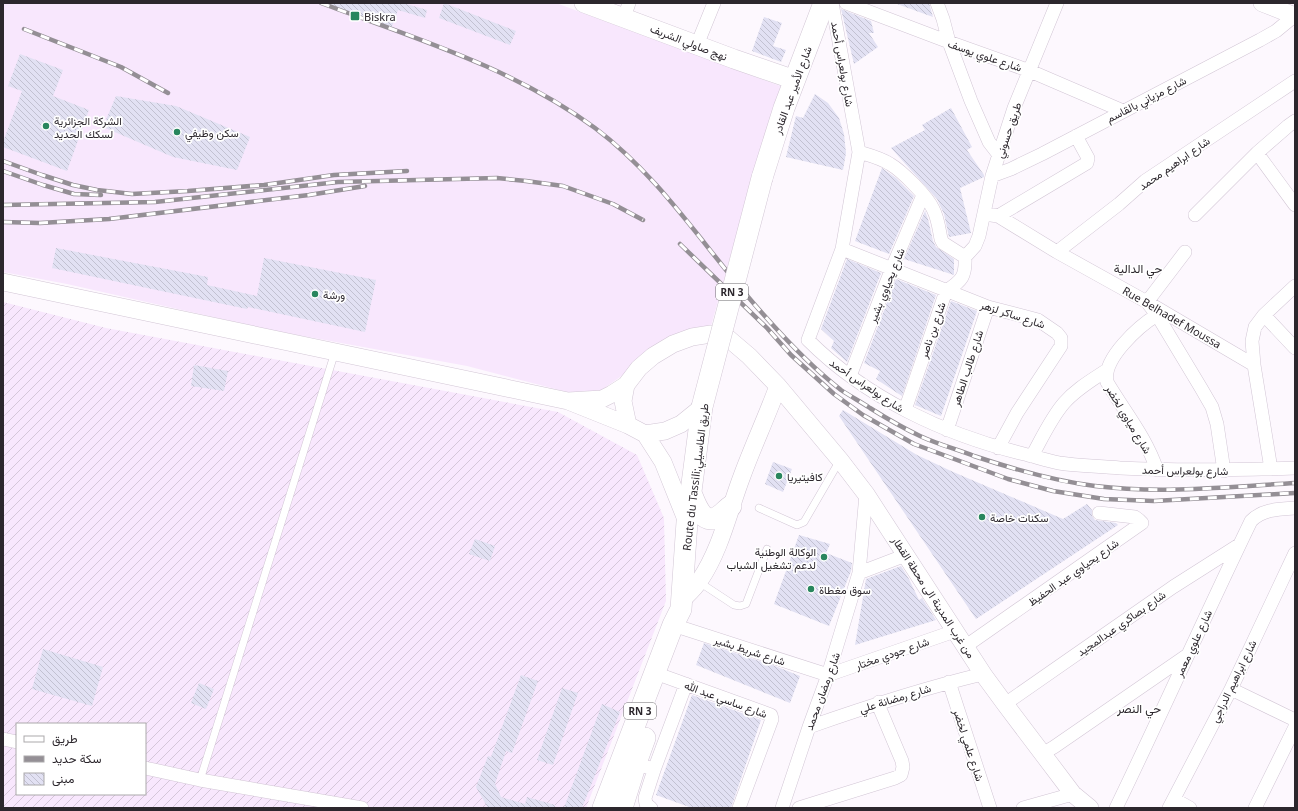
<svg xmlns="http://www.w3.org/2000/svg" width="1298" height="811" viewBox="0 0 1298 811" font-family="'Noto Sans',Vazirmatn,sans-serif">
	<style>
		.built { fill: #f8e7fd }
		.industrial { fill: url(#industrial-furrows); fill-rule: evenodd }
		.building { fill: url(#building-back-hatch) }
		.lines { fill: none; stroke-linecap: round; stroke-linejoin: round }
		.service-casing { stroke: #d2c6d5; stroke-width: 8 }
		.minor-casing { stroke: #d2c6d5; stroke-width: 14 }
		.tertiary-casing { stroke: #d2c6d5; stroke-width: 18 }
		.secondary-casing { stroke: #d2c6d5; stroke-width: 20 }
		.primary-casing { stroke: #d2c6d5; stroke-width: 22 }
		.service { stroke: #fff; stroke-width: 7 }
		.minor { stroke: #fff; stroke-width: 13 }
		.tertiary { stroke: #fff; stroke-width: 17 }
		.secondary { stroke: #fff; stroke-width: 19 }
		.primary { stroke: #fff; stroke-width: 21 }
		.rail-casing { stroke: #948f95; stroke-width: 4.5 }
		.rail { stroke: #fff; stroke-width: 3; stroke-dasharray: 9; stroke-linecap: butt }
		.primary-bridge-casing { stroke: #d2c6d5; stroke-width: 22; stroke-linecap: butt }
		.primary-bridge { stroke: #fff; stroke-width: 21 }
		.poi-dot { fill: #28865d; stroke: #fff; stroke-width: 1.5 }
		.labels { text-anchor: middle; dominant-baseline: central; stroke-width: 3.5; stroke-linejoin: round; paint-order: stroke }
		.shield { fill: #fff; stroke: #6b686c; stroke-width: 1 }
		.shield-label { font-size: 10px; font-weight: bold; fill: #2c272d }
		.poi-label { font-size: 11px; fill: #2c272d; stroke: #fff; text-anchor: start }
		.street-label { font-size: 11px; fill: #2c272d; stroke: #fff }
		.neighbourhood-label { font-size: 12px; fill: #2c272d; stroke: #fff }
	</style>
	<defs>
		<pattern id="industrial-furrows" width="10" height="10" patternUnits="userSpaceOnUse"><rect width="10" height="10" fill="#f8e7fd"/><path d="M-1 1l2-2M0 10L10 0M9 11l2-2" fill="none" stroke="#d5c6d9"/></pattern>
		<pattern id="building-back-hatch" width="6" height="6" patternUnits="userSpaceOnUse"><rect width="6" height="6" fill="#e2e1f3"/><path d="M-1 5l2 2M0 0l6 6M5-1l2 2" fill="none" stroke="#c2c1d1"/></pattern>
	</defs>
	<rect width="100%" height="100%" fill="#fdf8fe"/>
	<path class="built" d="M3,3h553l227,84 -30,88 -42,151 -63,23 -25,26 -23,16 -33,1 -100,-26 -197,-36 -203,-46 -64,-12z"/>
	<path class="industrial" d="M3,302l103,26 452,84 79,43 27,63 2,83 -80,207h-583zM17,724h128v70h-128z"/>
	<path class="building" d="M325,3h78l24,7 -2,8 -27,-8 -7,19z
		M444,3l72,28 -6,14 -71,-27z
		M897,3h32l4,14 -36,-13z
		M841,9l30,12 3,12h-5l9,14 -24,17z
		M764,17l18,6 -9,23 13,4 -5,12 -29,-11z
		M20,54l43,16 -10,26 36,14 -22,61 -64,-24v-5l19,-51 -14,-5z
		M815,94l13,9 11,15 5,16 2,19 -3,17 -57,-13 10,-41 7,2z
		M116,96l60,10 74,31 -13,33 -64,-13 -70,-30z
		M951,108l21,39 -5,3 17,25v2l-24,11 11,45 -22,4 -5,-23 -7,-15 -46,-51 34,-18 -3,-5z
		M882,168l14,10 18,18 -25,58 -34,-13z
		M925,211l3,8 5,22 3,6 18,12v16l-50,-16z
		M56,248l152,29 -1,8 50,11 7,-38 112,22 -11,52 -117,-25 -1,2 -195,-41z
		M847,259l34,14 -34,89 -16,-14 3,-7 -13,-12z
		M896,279l40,16 -34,101 -26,-17 4,-8 -16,-8z
		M951,301l26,10 -36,105 -26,-11z
		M194,365l34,6 -4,20 -33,-5z
		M843,410l74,45 34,16 112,48 24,-15 5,6v6l3,4 21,3 2,2 -142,94 -137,-203z
		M773,462l19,7 -9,23 -18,-8z
		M799,535l31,9 -4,9 26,10 -1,8 -22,55 -55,-22z
		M475,539l20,7 -5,15 -21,-7z
		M901,566l8,13 10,21 3,-2 14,22 -81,25 11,-66z
		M704,643l71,23 25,10 -10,27 -94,-38z
		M43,649l60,18 -11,39 -60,-17z
		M521,675l17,6 -26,72 -6,-2 -11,33 6,13 24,7 2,-7 28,8v3h-67l-12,-21 12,-31 3,1z
		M199,683l15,6 -8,20 -15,-6z
		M562,688l16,5 -25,72 -16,-5z
		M692,695l69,25 -30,88h-39l-36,-13z
		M602,704l18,8 -38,96h-18z"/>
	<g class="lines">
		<defs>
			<path id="service" d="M759,508l38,17 7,-3 36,-62
				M699,582l35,23 6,1 6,-2 21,-55
				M200,780l135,-428"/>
			<path id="minor" d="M832,3l27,149 -17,97 -34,91c58,58 137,95 216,114 12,3 24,7 35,9 20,3 41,3 61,5 58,3 116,2 175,0
				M846,3l103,39 81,29 93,40
				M937,3l6,16 6,23 22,59 18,41 10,13
				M624,18l5,-15
				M697,45l17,-42
				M859,152c10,3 22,6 31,12 12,7 38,33 43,45 5,9 6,20 8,30l2,4 22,14
				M1257,153l38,52
				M992,176l19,-7 31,-15 218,-114 16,-9 17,-14 2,-2
				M984,214l14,2 59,36 90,50 107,63
				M1195,215l62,-62 31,-27 7,-5
				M998,216l89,-53 1,-5 -12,-22
				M842,249l146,58 50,13 19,13 4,5v8l-44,67 -19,35
				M1057,252l62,-48 26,-23 150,-100
				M1185,252l-38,50 10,13 44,73 11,19 5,17 7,47
				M965,257l10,-11 4,-10 13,-60 22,-68 43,-105
				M1157,315c-18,11 -55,44 -50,67 17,29 39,55 50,88
				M1264,315l31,33
				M850,376l42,-108 31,-73
				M905,410l41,-119c16,-10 20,-15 19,-34
				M947,430l41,-123
				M1032,456c10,-18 19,-38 32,-53 12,-14 28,-23 43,-33
				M1271,469l-17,-104 -2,-24 3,-14 9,-12 31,-29
				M859,573l47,-18
				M673,625l155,50 127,-44
				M966,646l176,-123 -3,-3 -4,-3 -36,-4
				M655,673l116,42 1,4 -33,89
				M949,682l41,126
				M1231,689l64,31
				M1005,704l168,-117 66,-42
				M809,727c57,-20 115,-39 174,-53
				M3,739l14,3
				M1042,754l12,-7 132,-91
				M647,767l7,3 -9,28 1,6 5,4
				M145,768l55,12 162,28
				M654,770l32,-86
				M1174,799l16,9
				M782,808l27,-81 19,-52 31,-102 7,-79
				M799,808l96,-30 6,-3 2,-8 -1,-6 -22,-52 -1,-7
				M1023,808l50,-14
				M1116,808c46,-95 89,-192 135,-287 12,-12 28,-12 44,-13
				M1169,808l62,-119 64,-136
				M1255,808l40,-81"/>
			<path id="tertiary" d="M1262,3l33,13
				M3,282l565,119 60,24 17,9 18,28 24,60
				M626,385l-3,16 5,24
				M568,401l34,-2 10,-5 14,-9 13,-17 14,-12 20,-12 19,-7 19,-3 18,5 20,17 29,30 62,74 26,34 117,180 22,30 68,90 17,14
				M645,434l20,-3 16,-7 21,-17
				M682,600c6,-6 13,-12 18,-20 21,-31 29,-70 42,-104 11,-30 25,-60 36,-90"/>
			<path id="secondary" d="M584,3l150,56 61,21"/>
			<path id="primary" d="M762,178l22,-70 40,-105
				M691,493c4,9 10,30 24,25 6,-2 11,-9 16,-12
				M603,808l70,-183 8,-16 6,-87 15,-115
				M622,808l14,-45 9,-25"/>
		</defs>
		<use href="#service" class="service-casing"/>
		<use href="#minor" class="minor-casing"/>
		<use href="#tertiary" class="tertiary-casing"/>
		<use href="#secondary" class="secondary-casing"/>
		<use href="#primary" class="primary-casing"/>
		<use href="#service" class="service"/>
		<use href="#minor" class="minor"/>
		<use href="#tertiary" class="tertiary"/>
		<use href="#secondary" class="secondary"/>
		<use href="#primary" class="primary"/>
		<defs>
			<path id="rail" d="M321,3c93,35 193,65 274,125 68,51 112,124 168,186 23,26 51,55 78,76 9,6 20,12 29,18 16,10 33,20 50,28 17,8 36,13 54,20 39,13 80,25 121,30 66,8 134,1 200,-3
				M24,29l97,38 47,26
				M3,161l39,14 31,10 24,5 35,4 56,-3 76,-6 70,-10 73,-4
				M3,171l40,14 31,9 27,1
				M3,205l152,-3 183,-20 159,-4 29,3 37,5 50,18 30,16
				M3,222l37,1 69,-4 200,-24 56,-9
				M680,244l87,84 24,27 43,39 29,21 51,29 94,35 45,12 51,8 50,2 141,-8"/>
		</defs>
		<use href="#rail" class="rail-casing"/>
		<use href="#rail" class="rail"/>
		<defs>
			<path id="primary-bridge" d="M702,407l60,-229"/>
		</defs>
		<use href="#primary-bridge" class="primary-bridge-casing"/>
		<use href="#primary-bridge" class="primary-bridge"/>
	</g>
	<g class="poi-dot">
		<rect x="350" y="11" width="10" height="10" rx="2"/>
		<circle cx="46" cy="126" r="4"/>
		<circle cx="177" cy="132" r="4"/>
		<circle cx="315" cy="294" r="4"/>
		<circle cx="779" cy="476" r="4"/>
		<circle cx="982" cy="517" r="4"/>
		<circle cx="824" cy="557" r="4"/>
		<circle cx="811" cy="589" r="4"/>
	</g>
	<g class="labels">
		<g class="shield">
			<rect x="716" y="284" width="32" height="16" rx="3"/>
			<rect x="624" y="703" width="32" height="16" rx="3"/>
		</g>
		<g class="shield-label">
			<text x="732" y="292">RN 3</text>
			<text x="640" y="711">RN 3</text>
		</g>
		<g class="poi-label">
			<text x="364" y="16">Biskra</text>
			<text x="54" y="120">الشركة الجزائرية<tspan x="54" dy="13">لسكك الحديد</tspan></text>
			<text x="185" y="132">سكن وظيفي</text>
			<text x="323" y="294">ورشة</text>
			<text x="787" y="476">كافيتيريا</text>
			<text x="990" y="517">سكنات خاصة</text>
			<text x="816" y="551" text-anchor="end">الوكالة الوطنية<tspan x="816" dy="13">لدعم تشغيل الشباب</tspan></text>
			<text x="819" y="589">سوق مغطاة</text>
		</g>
		<g class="street-label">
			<text transform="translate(689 42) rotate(21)">نهج صاولي الشربف</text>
			<text transform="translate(985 55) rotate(19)">شارع علوي يوسف</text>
			<text transform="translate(843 64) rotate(80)">شارع بولعراس أحمد</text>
			<text transform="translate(792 90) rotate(-70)">شارع الأمير عبد القادر</text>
			<text transform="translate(1146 99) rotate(-27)">شارع مزياني بالقاسم</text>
			<text transform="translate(1008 130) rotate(-71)">طريق حسوني</text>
			<text transform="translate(1174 163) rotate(-35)">شارع ابراهيم محمد</text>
			<text transform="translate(886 285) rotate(-68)">شارع يحياوي بشير</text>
			<text transform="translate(1013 314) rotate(18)">شارع ساكر لزهر</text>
			<text transform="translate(1172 317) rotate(30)">Rue Belhadef Moussa</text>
			<text transform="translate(932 330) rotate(-71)">شارع بن ناصر</text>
			<text transform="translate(967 368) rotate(-72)">شارع طالب الطاهر</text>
			<text transform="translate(867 385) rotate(34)">شارع بولعراس أحمد</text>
			<text transform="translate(1129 419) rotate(59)">شارع مياوي لخضر</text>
			<text transform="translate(1185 470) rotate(1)">شارع بولعراس أحمد</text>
			<text transform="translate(695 477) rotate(-83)">Route du Tassili;طريق الطاسيلي</text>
			<text transform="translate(1073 572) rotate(-35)">شارع يحياوي عبد الحفيظ</text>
			<text transform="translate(934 597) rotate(57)">من غرب المدينة الى محطة القطار</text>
			<text transform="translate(1121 623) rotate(-35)">شارع بصاكري عبدالمجيد</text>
			<text transform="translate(1193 643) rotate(-65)">شارع علوي معمر</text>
			<text transform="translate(750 650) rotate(18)">شارع شريط بشير</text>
			<text transform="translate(892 653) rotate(-19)">شارع جودي مختار</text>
			<text transform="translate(1233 681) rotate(-64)">شارع ابراهيم الدراجي</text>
			<text transform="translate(822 691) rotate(-70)">شارع رمضان محمد</text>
			<text transform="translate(895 698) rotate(-17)">شارع رمضانة علي</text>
			<text transform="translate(726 699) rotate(20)">شارع ساسي عبد الله</text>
			<text transform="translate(969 745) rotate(72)">شارع علمي لخضر</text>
		</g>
		<g class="neighbourhood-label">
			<text x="1138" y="268">حي الدالية</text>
			<text x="1139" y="708">حي النصر</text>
		</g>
	</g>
	<rect width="1298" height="811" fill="none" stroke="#2c272d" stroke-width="8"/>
	<rect x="16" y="723" width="130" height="72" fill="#ffffff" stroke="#aba9ab"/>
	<rect x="24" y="736" width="20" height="6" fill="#ffffff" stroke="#aba9ab"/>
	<text x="52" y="743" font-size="12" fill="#2c272d">طريق</text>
	<rect x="24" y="756" width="20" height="6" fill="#948f95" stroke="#aba9ab"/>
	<text x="52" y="763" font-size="12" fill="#2c272d">سكة حديد</text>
	<rect x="24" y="773" width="20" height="12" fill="url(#building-back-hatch)" stroke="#aba9ab"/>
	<text x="52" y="783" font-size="12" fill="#2c272d">مبنى</text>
</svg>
